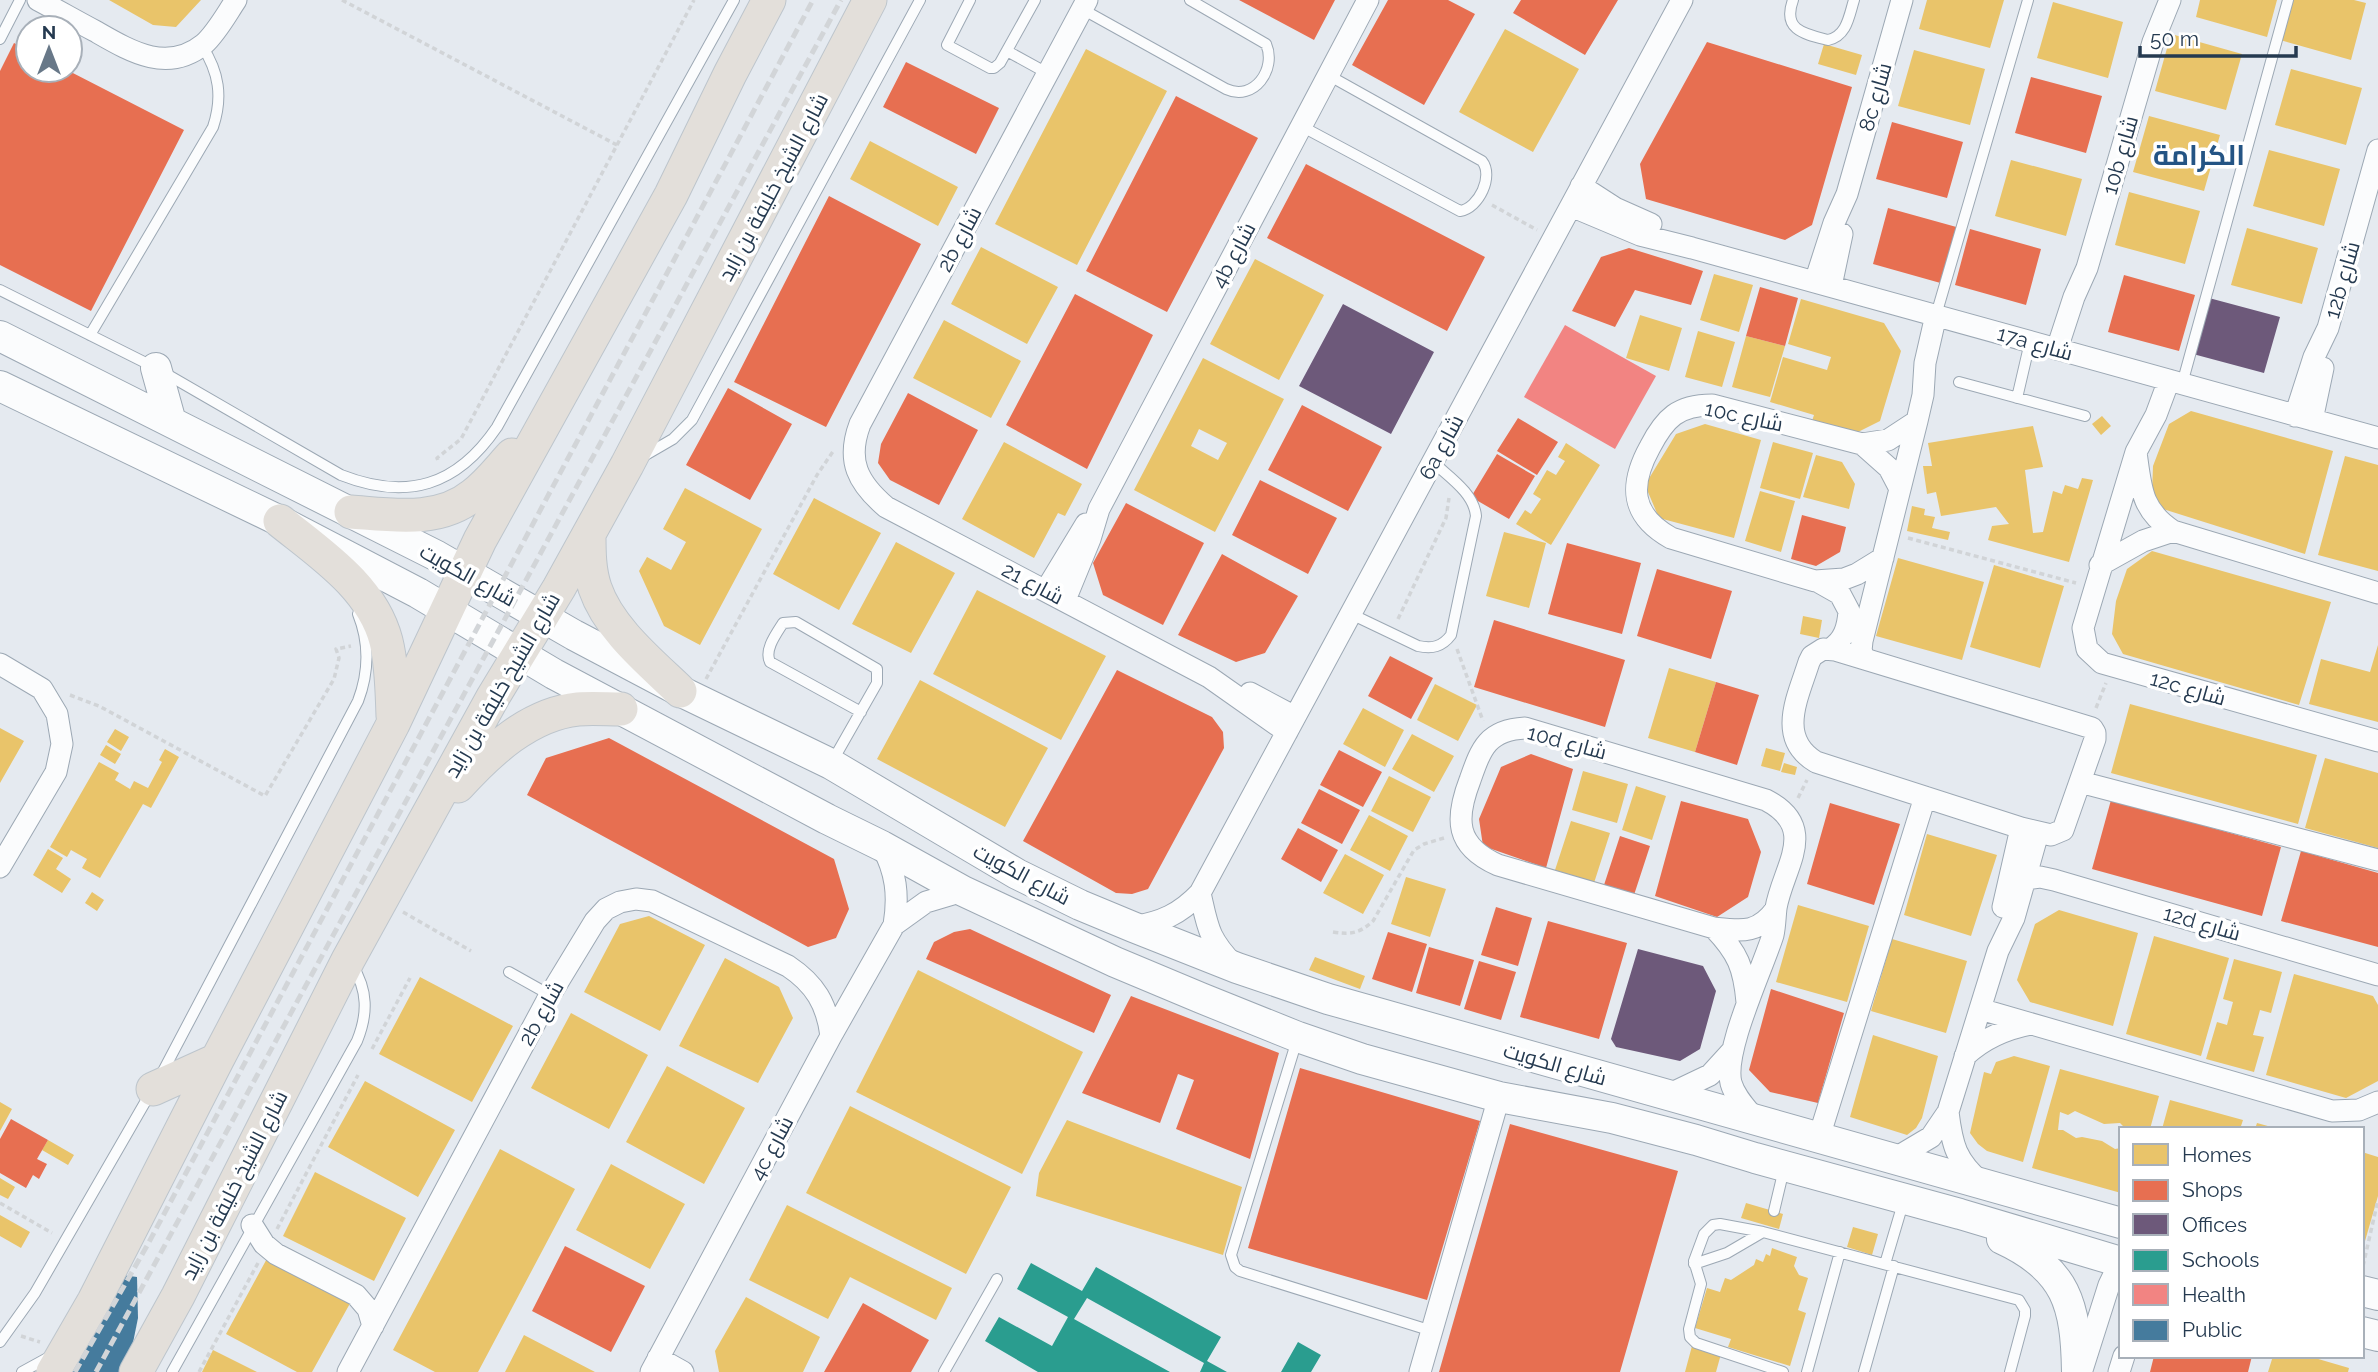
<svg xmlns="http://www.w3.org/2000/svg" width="2378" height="1372" viewBox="0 0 2378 1372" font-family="Raleway,Cairo,sans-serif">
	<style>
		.homes { fill: #e9c46a; fill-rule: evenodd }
		.shops { fill: #e76f51 }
		.offices { fill: #6d597a }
		.schools { fill: #2a9d8f }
		.health { fill: #f28482 }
		.public { fill: #457b9d }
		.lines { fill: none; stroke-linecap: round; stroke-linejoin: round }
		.lane-casing { stroke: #9ca8b4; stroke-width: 12 }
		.street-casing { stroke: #9ca8b4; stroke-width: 23 }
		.secondary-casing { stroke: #9ca8b4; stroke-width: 32 }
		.primary-casing { stroke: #bdc5cc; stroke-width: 35 }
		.path { stroke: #d1d4d7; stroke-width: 3.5; stroke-dasharray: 5 3.5; stroke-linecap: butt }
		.lane { stroke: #fbfcfd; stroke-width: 10 }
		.street { stroke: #fbfcfd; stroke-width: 21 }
		.secondary { stroke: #fbfcfd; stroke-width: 30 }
		.primary { stroke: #e3dfda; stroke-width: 33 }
		.rail { stroke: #d2d5d8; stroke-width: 5; stroke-dasharray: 10 5; stroke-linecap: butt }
		.labels { text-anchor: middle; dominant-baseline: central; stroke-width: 7; stroke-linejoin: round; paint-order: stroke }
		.street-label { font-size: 21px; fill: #253a50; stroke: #fff }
		.district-label { font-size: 28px; font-weight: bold; fill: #245484; stroke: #fff }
	</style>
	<rect width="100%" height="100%" fill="#e5eaf0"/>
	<path class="homes" d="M109,0h92l-25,27 -23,-2z
		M1927,0h77l-14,48 -71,-19z
		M2200,0h77l-10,37 -71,-20z
		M2291,0h63l12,3 -15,57 -71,-20z
		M2053,2l70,20 -15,56 -71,-20z
		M1505,29l74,40 -46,83 -74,-40z
		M2171,34l71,20 -16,56 -71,-19z
		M1824,44l38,11 -6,20 -38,-11z
		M1086,49l81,42 -90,174 -82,-41z
		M1914,50l71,19 -15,56 -72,-19z
		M2291,69l71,19 -16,57 -71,-20z
		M2149,116l71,19 -16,56 -71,-19z
		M870,141l88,46 -20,39 -88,-47z
		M2269,150l71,19 -16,57 -71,-20z
		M2011,160l71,19 -16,57 -71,-20z
		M2129,192l71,19 -15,53 -70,-19z
		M2247,228l71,20 -16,56 -71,-19z
		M981,247l77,40 -31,57 -76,-40z
		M1255,259l69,36 -45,85 -69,-36z
		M1714,274l39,11 -14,47 -39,-12z
		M1801,299l83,24 17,28 -21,70 -26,13 -42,-13 2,-6 -44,-13 13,-45 44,13 4,-13 -43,-13z
		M1640,315l42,13 -13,43 -43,-13z
		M944,320l77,41 -30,57 -78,-40z
		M1698,331l37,11 -13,45 -37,-10z
		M1746,336l39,10 -15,51 -38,-10z
		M1203,358l81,41 -69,133 -81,-42zM1199,429l28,14 -9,17 -27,-14z
		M2191,411l142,40 -28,103 -142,-45 -11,-16 1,-27 16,-42z
		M2102,416l9,10 -10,9 -9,-11z
		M1705,424l56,16 -27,98 -75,-20 -14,-33 31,-51z
		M2033,426l10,41 -18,3 8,63 10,-1 10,-41 9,3 3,-9 13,4 4,-11 11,2 -24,82 -81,-22 4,-14 17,-2 -13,-17 -55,9 -5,-24 -9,2 -4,-28h9l-4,-23z
		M1004,442l78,42 -17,32 -7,-3 -24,45 -72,-39z
		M1773,442l40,11 -13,46 -40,-11z
		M1566,443l34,22 -49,80 -35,-21 9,-14 6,4 10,-15 -8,-5 14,-24 9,5 9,-14 -7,-4z
		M1816,455l26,7 13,22 -6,25 -46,-12z
		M2345,456l33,9v106l-60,-16z
		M685,488l77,41 -62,116 -36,-19 -25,-55 8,-14 24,13 15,-28 -23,-13z
		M1760,491l35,10 -14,51 -36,-11z
		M814,498l67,35 -42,77 -66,-36z
		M1912,506l13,3 -1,6 11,2 -3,11 18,4 -2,8 -41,-9z
		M1504,532l42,11 -17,65 -43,-12z
		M896,542l59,31 -44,80 -59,-29z
		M2152,551l179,51 -32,103 -176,-51 -11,-20 4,-33 11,-32z
		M1898,558l86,24 -22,78 -86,-24z
		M1994,565l70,21 -24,82 -70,-21z
		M977,590l129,66 -45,84 -128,-66z
		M1803,616l19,4 -3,18 -19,-4z
		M2378,645v77l-69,-18 12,-45 49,13z
		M1669,668l47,14 -21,70 -47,-14z
		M920,680l128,68 -43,79 -128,-68z
		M1435,684l42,21 -19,36 -41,-21z
		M2130,704l187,51 -19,69 -187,-51z
		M1363,708l41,22 -19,37 -42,-23z
		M0,728l24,13 -24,42z
		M115,729l14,8 -8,14 -14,-9z
		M1412,734l42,22 -20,36 -42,-23z
		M106,745l15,9 -6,10 -15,-9z
		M1766,748l19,5 -5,18 -19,-5z
		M165,749l14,8 -28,51 -8,-4 -43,74 -18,-10 5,-9 -16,-9 -4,7 -17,-10 49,-85 20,11 -4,7 15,9 4,-8 14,7 14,-26 -3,-2z
		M2325,758l53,15v75l-73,-20z
		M1784,763l13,4 -2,8 -14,-3z
		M1583,771l45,13 -11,39 -45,-13z
		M1389,776l42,21 -18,35 -42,-21z
		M1636,786l30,10 -14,44 -30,-10z
		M1369,815l39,21 -18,35 -40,-21z
		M1571,821l39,12 -16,50 -39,-13z
		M1927,834l70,21 -26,81 -67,-21z
		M48,849l15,9 -7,11 15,10 -9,14 -29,-18z
		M1345,854l39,21 -21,39 -40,-21z
		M1406,877l40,12 -16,48 -39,-13z
		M92,892l12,8 -7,11 -12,-8z
		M1798,905l71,21 -22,76 -71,-20z
		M2059,910l79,23 -25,93 -83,-24 -13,-22 18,-56z
		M649,916l56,29 -45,86 -76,-39 36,-68z
		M2154,936l75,22 -28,98 -75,-22z
		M1892,939l75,22 -21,72 -75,-22z
		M1315,957l50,19 -5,13 -51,-19z
		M725,958l54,29 14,31 -35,65 -79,-37z
		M2234,959l48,13 -11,41 -11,-3 -7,25 11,2 -10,35 -48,-13 11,-37 10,3 6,-23 -10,-3z
		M918,970l165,82 -61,122 -166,-82z
		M2294,974l79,22 5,9v76l-32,17 -80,-23z
		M420,977l93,49 -41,76 -93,-48z
		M571,1013l77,42 -39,74 -78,-41z
		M1873,1035l65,21 -16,62 -6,10 -9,7 -57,-18z
		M2014,1056l36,10 -27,96 -36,-11 -9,-7 -8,-11 14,-61 7,2 5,-12z
		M667,1066l78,42 -41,76 -78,-42z
		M2060,1069l99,27 -9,33h-24l-6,-6 -16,1 -29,-13 -7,4 -8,-3 -2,18h5l13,8 6,-1 20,4 13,8 6,-1v45l-89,-25z
		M365,1081l90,49 -37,67 -90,-50z
		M2170,1100l73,20 -3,9h-78z
		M0,1102l12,7 -12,22z
		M850,1106l161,81 -45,87 -160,-81z
		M1067,1120l175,67 -19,68 -187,-59 3,-23z
		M2257,1123l18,5v1h-20z
		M48,1140l26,15 -6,10 -26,-15z
		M500,1149l75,40 -97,183h-43l-42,-22z
		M2362,1152l16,5v39l-15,52z
		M611,1164l74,40 -35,65 -74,-39z
		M315,1172l91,46 -32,63 -91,-45z
		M0,1178l15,9 -7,12 -8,-4z
		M1746,1203l37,11 -4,15 -38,-11z
		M787,1205l165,83 -16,32 -86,-43 -22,42 -79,-39z
		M0,1215l30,17 -9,16 -21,-12z
		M1853,1227l25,7 -6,21 -25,-8z
		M1772,1248l25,9 -3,9 5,9 9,3 -10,32 8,3 -16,53 -62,-19 3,-8 -36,-11 12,-40 13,4 5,-14 6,2 23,-15 2,-6 7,3 3,-8 4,2z
		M270,1253l83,45 -41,74h-15l-71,-38z
		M746,1297l74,40 -17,35h-84l-4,-21z
		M524,1335l71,37h-90z
		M1692,1346l29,8 -5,18h-31z
		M213,1350l44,22h-55z
		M2273,1356h35l41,12 -1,4h-80z"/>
	<path class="shops" d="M1239,0h96l-21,40z
		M1388,0h60l27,14 -51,91 -72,-40z
		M1521,0h97l-33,55 -72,-42z
		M1707,42l145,45 -40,138 -27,15 -139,-41 -6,-35z
		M14,43l14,7v20h39l117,60 -93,181 -91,-46v-194z
		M906,62l93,46 -23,46 -93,-47z
		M2031,77l71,19 -16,57 -71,-20z
		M1176,96l82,42 -91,174 -81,-41z
		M1892,122l71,20 -16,56 -71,-19z
		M1306,164l179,93 -38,74 -180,-93z
		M829,196l92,48 -95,183 -92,-45z
		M1888,208l72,20 -16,56 -71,-20z
		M1970,229l71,20 -15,56 -71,-20z
		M1629,248l74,23 -12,34 -56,-15 -20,37 -43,-16 29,-54z
		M2124,275l71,20 -16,56 -71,-19z
		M1760,287l38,11 -13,48 -39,-10z
		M1075,294l78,41 -66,134 -81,-44z
		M728,388l64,36 -42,76 -64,-35z
		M908,393l70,37 -39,75 -49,-25 -12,-17 3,-19z
		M1302,405l80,42 -34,64 -80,-41z
		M1518,418l40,24 -21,33 -40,-24z
		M1497,454l38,22 -26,43 -38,-22z
		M1260,480l77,38 -29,56 -76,-39z
		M1126,503l78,40 -41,82 -60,-30 -10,-32z
		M1802,515l44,12 -6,25 -24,14 -25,-7z
		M1567,543l74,20 -19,71 -74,-20z
		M1222,554l76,42 -33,57 -29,9 -58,-27z
		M1657,569l75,22 -21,68 -74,-23z
		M1494,620l131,40 -20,67 -131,-40z
		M1390,656l43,22 -22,41 -43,-23z
		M1117,670l95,47 11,15 1,16 -76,141 -16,5 -16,-1 -93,-52z
		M1716,682l43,13 -22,70 -42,-13z
		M609,738l225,121 15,50 -13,29 -28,9 -281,-152 19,-37z
		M1339,750l43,22 -19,35 -43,-22z
		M1531,754l42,15 -27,99 -63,-22 -4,-27 22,-52z
		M1319,789l41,21 -18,34 -41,-21z
		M2111,800l170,47 -19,69 -170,-47z
		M1681,801l67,18 13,33 -13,45 -31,20 -62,-21z
		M1830,803l70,21 -26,81 -67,-21z
		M1298,828l40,22 -17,32 -40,-23z
		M1620,836l30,10 -16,49 -30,-10z
		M2301,851l77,22v74l-97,-26z
		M1496,907l36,11 -14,48 -37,-11z
		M1548,921l79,22 -28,96 -79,-22z
		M970,929l141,66 -17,38 -168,-74 8,-17 20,-10z
		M1388,932l39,12 -15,48 -40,-13z
		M1429,947l45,13 -14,46 -44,-13z
		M1479,961l37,11 -15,48 -37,-11z
		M1771,989l73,24 -26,90 -48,-11 -21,-22z
		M1131,996l148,57 -29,106 -74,-30 18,-49 -16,-6 -18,49 -78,-30z
		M1300,1068l180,53 -53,179 -179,-52z
		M11,1119l37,21 -11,19 10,5 -8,15 -6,-4 -7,13 -26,-15v-34z
		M1510,1124l168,47 -58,201h-181z
		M565,1246l80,40 -34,66 -79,-41z
		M863,1303l66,37 -18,32h-87z
		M2154,1356h98l-4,16h-98z"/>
	<path class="offices" d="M2209,298l71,19 -16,56 -71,-19z
		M1343,304l91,48 -43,82 -92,-48z
		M1638,949l65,17 13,25 -16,58 -20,12 -64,-14 -5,-8z"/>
	<path class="schools" d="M1031,1263l51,28 14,-24 125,70 -14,24 20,11h-27l4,-9 -117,-65 -13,21 96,53h-132l-53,-31 14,-24 53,29 16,-29 -51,-28z
		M1298,1342l23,13 -10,17h-30z"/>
	<path class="health" d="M1565,325l91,51 -41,73 -91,-52z"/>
	<path class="public" d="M122,1275l15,2 1,41 -11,54h-90z"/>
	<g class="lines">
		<defs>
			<path id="lane" d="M970,0l-23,45 43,23h4l6,-5 35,-63
				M1793,0c-11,30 11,34 35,40 19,-4 21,-24 26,-40
				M1082,9l144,80c28,13 51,-20 40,-45l-76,-44
				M0,39l20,-39
				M1007,51l40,22
				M1301,126l159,85c19,-3 34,-35 22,-50l-154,-86
				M0,290l156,78 185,107c66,26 116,11 156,-48l237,-427
				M1936,315l92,-315
				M90,335l123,-208c10,-30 6,-55 -11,-81
				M1959,382l126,34
				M2182,384l106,-384
				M2017,398l13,-56
				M642,457l31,-18 19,-19 228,-420
				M1351,614l67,32c14,3 24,1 33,-11l25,-119c-2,-23 -27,-39 -43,-54
				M832,762l45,-79v-14l-81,-47 -13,1c-7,11 -19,27 -13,39l91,50
				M509,972l41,23
				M1297,1040l-66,215 4,12 5,4 192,60
				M161,1075l197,-374c11,-29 12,-57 0,-87
				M1774,1211l10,-42
				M1694,1264l33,-11 36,-21
				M1885,1264l19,-64
				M0,1342l35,-49 116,-201
				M22,1372l31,-17
				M172,1372l185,-331c11,-27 11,-51 -5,-76
				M944,1372l53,-93
				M1783,1372l-87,-29 -6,-6 -1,-8 12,-45 -7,-23 10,-27 9,-9 7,-1 43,8 256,68 6,10v6l-15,56
				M1807,1372l33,-120
				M1864,1372l30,-106"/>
			<path id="street" d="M38,0c19,10 38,21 57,31 35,20 72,43 109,13 13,-12 22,-29 32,-44
				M1087,0l-227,424c-14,37 -2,59 26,83l323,170 78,55
				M1581,186l34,22 36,16
				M1571,206l69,29 52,13 686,190
				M1815,282l19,-59 13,-29 55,-194
				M1831,286l11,-52
				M2057,349l17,-52 13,-29 66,-226 17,-42
				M2295,416l19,-59 14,-29 50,-178
				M2312,420l11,-52
				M1862,444l27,24 11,21
				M2136,452l20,-37 13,-35
				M1883,558l-26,16 -13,5 -29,2 -144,-43c-41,-23 -42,-53 -21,-91 15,-29 28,-42 62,-42l150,39 26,-4 29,-19
				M2100,565l43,-24 30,-10
				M1817,581l23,13 9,17c-1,16 -5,30 -19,38
				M1046,590l40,-66
				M2378,593l-205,-62c-32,-21 -32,-43 -37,-79l-53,176 4,21 15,14 276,78
				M1065,600l25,-61 9,-30 269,-509
				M1823,649l12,1 257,78 3,5v6l-32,91 -12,5 -30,-7 -205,-66c-40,-24 -18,-65 -7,-100l3,-6z
				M1865,659l-4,-8 1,-10 55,-220 6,-26 2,-32 11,-48
				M0,664l42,25 15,25 5,30 -6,28 -56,95
				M1250,693l45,24
				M2080,782l298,78
				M2025,879l15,-2 14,3 324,95
				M1200,893c8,35 8,45 34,72
				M2003,907l18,-79
				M894,925l32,-23 37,-11
				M1133,927c29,-5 47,-13 67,-34l482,-893
				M1714,928c24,25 30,40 33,74
				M1980,1009l352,102 27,-1 19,-8
				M1965,1056c19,-18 40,-27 66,-32
				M1668,1095l42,-20 21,-23
				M1948,1112c4,33 8,49 34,71
				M1755,1119c-9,-11 -20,-22 -24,-36 -8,-32 31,-113 42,-148 2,-9 2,-18 3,-27 7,-41 44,-80 -10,-108l-241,-72c-38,2 -44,21 -55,52 -15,39 -15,66 28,85l216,63c28,3 44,6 62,-19
				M1819,1137l106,-340
				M1894,1159l37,-22 17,-25 50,-161 16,-33 24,-85
				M252,1225l12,19 12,10 80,41 12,14 5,17
				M658,1358l25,14
				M2082,1370l27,-85 12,-25
				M348,1372l202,-377 45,-74 11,-12 14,-7 16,-3 16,2 136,65c27,18 39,38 43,70
				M651,1372l180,-336 63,-111c5,-30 2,-53 -12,-79
				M1420,1372l79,-275
				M2119,1372l5,-16"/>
			<path id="secondary" d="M0,336l437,220 137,79 106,56 151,73 186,110 63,31 53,22 104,41 91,31 793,224
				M156,368l15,54
				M0,386l280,135 138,72 136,81 273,145 55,27 81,45 152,71 86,36 97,39 64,22 137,38 113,21 84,22 59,18 205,56 161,48
				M2002,1239c65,30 74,66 75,133
				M2362,1291l16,4
				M2362,1332l16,4"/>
			<path id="primary" d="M351,512c41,3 88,11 122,-17 15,-11 26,-26 39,-40
				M280,521c41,33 92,66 106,120 6,24 6,50 7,75
				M589,534c0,18 0,36 6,54 14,41 55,74 85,103
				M458,786c31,-34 71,-72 120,-77 14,-1 29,0 43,0
				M153,1089l64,-29
				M53,1372l41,-71 123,-241 176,-336 87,-184 191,-345 59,-121 39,-74
				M136,1372l42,-76 170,-336 145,-263 66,-109 68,-123 243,-465"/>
		</defs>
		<use href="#lane" class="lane-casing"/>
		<use href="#street" class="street-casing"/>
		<use href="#secondary" class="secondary-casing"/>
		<use href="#primary" class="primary-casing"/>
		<path class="path" d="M342,0l275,145 -156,294 -24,19 1,3
			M617,145l77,-145
			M1492,205l45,25
			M1908,538l168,45
			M1398,619l48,-101 3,-20
			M1457,649l26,72
			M706,679l111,-204 17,-25
			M70,695l29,11 166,90 69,-117 5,-21 -3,-9 15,-3
			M2096,708l10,-25
			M1798,798l9,-18
			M403,912l68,39
			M1333,932c18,3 27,1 40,-11l41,-71 10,-6 20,-6
			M372,1049l38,-71
			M0,1203l52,30
			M277,1229l81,-154
			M2363,1266l15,-66
			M21,1336l19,6
			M199,1372l59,-109"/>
		<use href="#lane" class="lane"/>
		<use href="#street" class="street"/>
		<use href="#secondary" class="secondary"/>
		<use href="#primary" class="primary"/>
		<path class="rail" d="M75,1372l73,-128 665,-1244
			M96,1372l745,-1372"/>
	</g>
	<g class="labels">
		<g class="street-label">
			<text transform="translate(1875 97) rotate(-74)">8c شارع</text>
			<text transform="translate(2120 155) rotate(-74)">10b شارع</text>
			<text transform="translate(773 187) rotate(-62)">شارع الشيخ خليفة بن زايد</text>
			<text transform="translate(959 239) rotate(-62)">2b شارع</text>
			<text transform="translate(1233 255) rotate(-62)">4b شارع</text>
			<text transform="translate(2342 280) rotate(-74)">12b شارع</text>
			<text transform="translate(2035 343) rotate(16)">17a شارع</text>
			<text transform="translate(1744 416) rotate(12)">10c شارع</text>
			<text transform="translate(1441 447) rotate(-62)">6a شارع</text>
			<text transform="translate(468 575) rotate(29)">شارع الكويت</text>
			<text transform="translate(1033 583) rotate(28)">شارع 21</text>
			<text transform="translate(502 685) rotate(-60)">شارع الشيخ خليفة بن زايد</text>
			<text transform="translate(2188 688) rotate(16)">12c شارع</text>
			<text transform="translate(1567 742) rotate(15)">10d شارع</text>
			<text transform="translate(1022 874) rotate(28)">شارع الكويت</text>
			<text transform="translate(2202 923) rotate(16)">12d شارع</text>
			<text transform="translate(541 1013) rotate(-61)">2b شارع</text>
			<text transform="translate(1555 1064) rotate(16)">شارع الكويت</text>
			<text transform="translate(771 1148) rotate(-62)">4c شارع</text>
			<text transform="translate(234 1185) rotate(-63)">شارع الشيخ خليفة بن زايد</text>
		</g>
		<g class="district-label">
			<text x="2199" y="155">الكرامة</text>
		</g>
	</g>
	<rect x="2119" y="1127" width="245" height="231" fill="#ffffff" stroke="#a8b0b9" stroke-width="2"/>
	<rect x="2133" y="1144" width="35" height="21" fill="#e9c46a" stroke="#a8b0b9" stroke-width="2"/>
	<text x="2182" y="1162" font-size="21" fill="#253a50">Homes</text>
	<rect x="2133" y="1180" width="35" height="21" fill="#e76f51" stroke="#a8b0b9" stroke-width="2"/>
	<text x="2182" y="1197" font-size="21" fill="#253a50">Shops</text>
	<rect x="2133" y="1214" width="35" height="21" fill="#6d597a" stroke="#a8b0b9" stroke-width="2"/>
	<text x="2182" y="1232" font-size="21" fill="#253a50">Offices</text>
	<rect x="2133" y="1250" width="35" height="21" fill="#2a9d8f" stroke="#a8b0b9" stroke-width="2"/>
	<text x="2182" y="1267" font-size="21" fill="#253a50">Schools</text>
	<rect x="2133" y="1284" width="35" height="21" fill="#f28482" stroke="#a8b0b9" stroke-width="2"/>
	<text x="2182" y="1302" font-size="21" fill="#253a50">Health</text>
	<rect x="2133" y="1320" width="35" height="21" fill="#457b9d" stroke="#a8b0b9" stroke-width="2"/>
	<text x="2182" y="1337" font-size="21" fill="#253a50">Public</text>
	<g transform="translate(49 49)"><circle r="33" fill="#ffffff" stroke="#a8b0b9" stroke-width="2"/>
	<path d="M0-5L12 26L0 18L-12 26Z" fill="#687888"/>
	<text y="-10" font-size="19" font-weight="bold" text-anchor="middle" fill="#253a50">N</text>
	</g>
	<path d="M2140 46v10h156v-10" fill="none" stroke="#253a50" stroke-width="3.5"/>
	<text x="2150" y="46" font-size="21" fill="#253a50" stroke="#ffffff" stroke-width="5" paint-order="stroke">50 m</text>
</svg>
